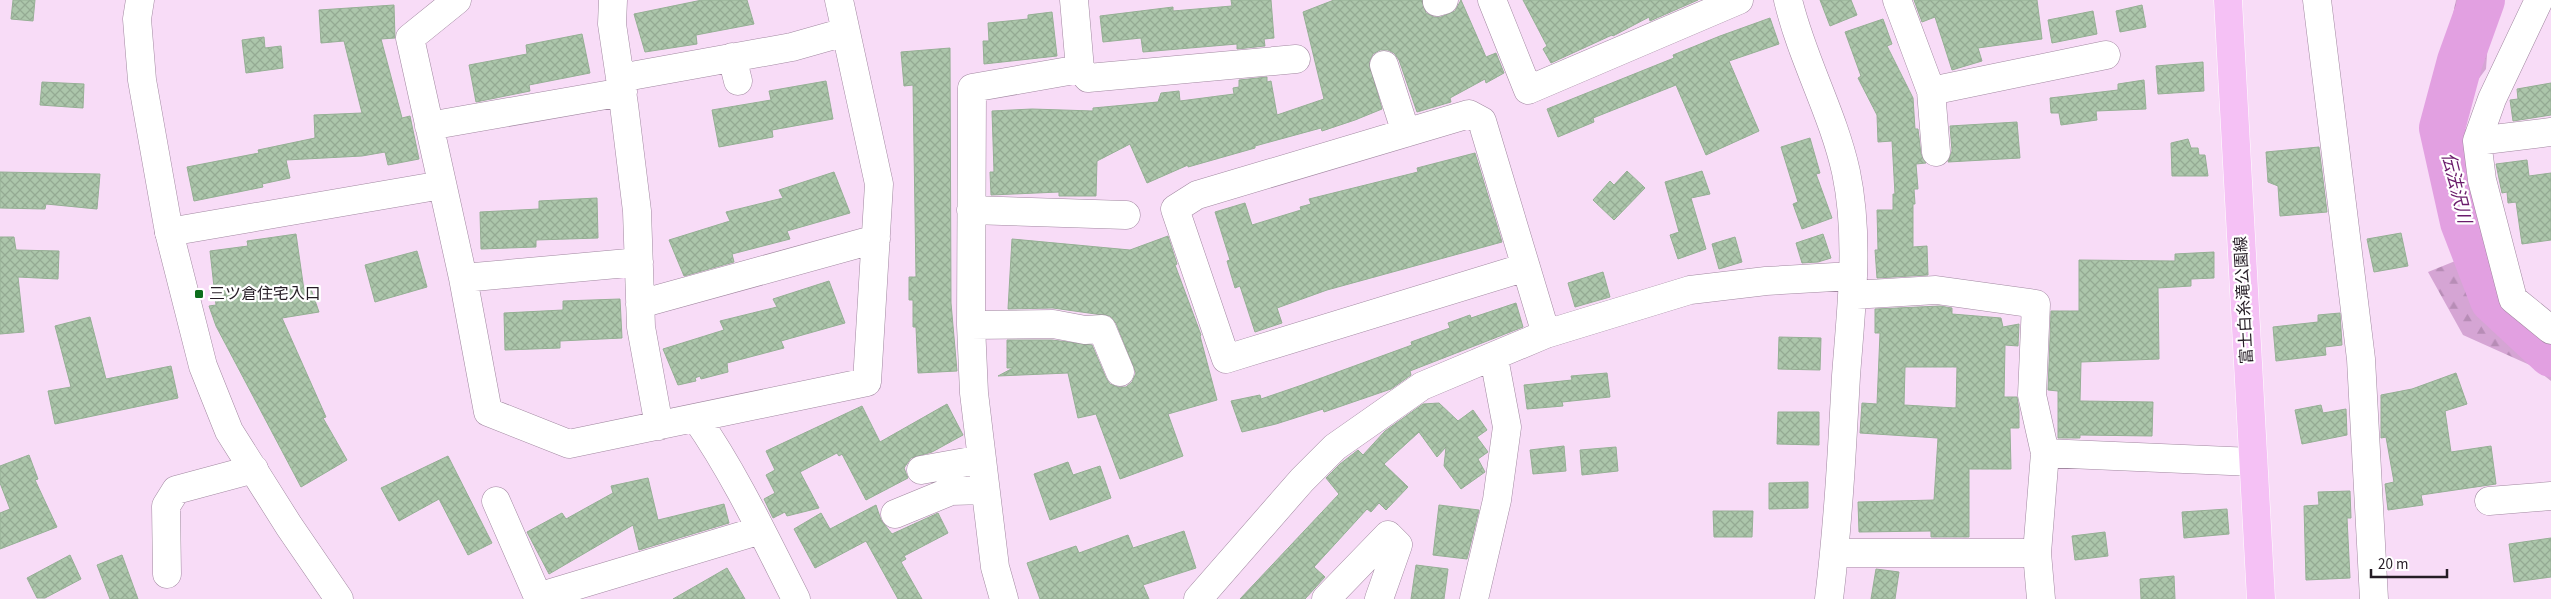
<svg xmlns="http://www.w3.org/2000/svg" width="2551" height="599" viewBox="0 0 2551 599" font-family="'Source Sans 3','Noto Sans JP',sans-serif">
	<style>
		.forest { fill: url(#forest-firs) }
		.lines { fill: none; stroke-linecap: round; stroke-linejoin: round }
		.river { stroke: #e2a0e1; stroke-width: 46 }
		.building { fill: url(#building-cross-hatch); stroke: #96af95; fill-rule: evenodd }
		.minor-casing { stroke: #a188a0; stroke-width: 29 }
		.tertiary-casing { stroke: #a188a0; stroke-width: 29 }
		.primary-casing { stroke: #fff; stroke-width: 29 }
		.minor { stroke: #fff; stroke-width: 28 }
		.tertiary { stroke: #fff; stroke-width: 28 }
		.primary { stroke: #f5c1f5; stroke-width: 28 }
		.poi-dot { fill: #0c6e1c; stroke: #fff; stroke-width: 2 }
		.labels { text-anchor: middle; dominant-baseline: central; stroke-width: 4.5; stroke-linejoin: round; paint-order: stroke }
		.poi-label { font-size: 16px; fill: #251c25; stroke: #fff; text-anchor: start }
		.street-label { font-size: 16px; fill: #251c25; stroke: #fff }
		.water-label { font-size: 18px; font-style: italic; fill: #6a1c6b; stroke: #fff }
	</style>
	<defs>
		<pattern id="forest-firs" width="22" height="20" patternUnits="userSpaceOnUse" patternTransform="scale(1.25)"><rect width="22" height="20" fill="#d5a5d4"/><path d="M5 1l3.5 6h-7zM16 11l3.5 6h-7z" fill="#b78db6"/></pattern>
		<pattern id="building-cross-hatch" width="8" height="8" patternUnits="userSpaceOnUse" patternTransform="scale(1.25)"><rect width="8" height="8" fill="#acc6ab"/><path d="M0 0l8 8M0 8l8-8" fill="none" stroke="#94aa93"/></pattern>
	</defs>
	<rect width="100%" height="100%" fill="#f8dcf7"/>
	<path class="forest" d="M2456,0h35l-5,69 -44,59 -5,-38z
		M2480,251l43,66 28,19v45l-19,-15 -69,-31 -35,-63z"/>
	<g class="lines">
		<path class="river" d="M2482,0l-22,61 -18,67 21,94 30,78 58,54"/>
	</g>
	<path class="building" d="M13,0h22l-2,21 -22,-2z
		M702,0h45l7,24 -58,11 1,9 -52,8 -11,-38z
		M1231,0h40l3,38 -10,1 1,7 -28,3v-5l-94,8 -2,-14 -38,4 -3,-26 73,-9v4l59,-5z
		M1334,0h88l4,13 8,4h7l14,-6 6,-11 25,57 10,-4 8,20 -18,10 -1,-4 -35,19 1,4 -34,10 -18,-52 -5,-7 -6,-3h-8l-7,4 -4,8 13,47 -27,11 -33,11 -1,-3 -66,18v2l-67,19v-2l-41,18 -17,-39 -33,17 -1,35h-37v-4l-68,3 -1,-23h4l-2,-61 40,-2 61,2v-3l65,-6 3,-9 18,-2 1,10 54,-7 -1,-6 6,-1v-7l28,-3v5l4,-1 6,34 47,-16 -21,-87z
		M1523,0h175l-48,21 -1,-4 -36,19 -1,-1 -61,28 -8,-14 4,-3z
		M1820,0h31l6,15 -27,11z
		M1914,0h123l5,39 -64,9 4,13 -30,9 -17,-53 -13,5z
		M394,5l1,33 -14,1 21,79 8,-2 9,43 -31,6 -3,-13 -23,4 -76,4 4,18 -28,6 1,3 -69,14 -7,-34 72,-14 -1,-3 57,-12 -1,-23 48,-2 -18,-72 -23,2 -2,-33z
		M2142,5l4,22 -26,5 -4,-21z
		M2093,11l4,23 -45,9 -4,-23z
		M1052,12l5,44 -73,8 -1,-23h6l-1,-18 40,-4v-4z
		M1770,18l9,26 -50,17 30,70 -53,24 -30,-70 -83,33 1,4 -36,15 -11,-28 127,-51 -1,-3 47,-19z
		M1883,19l9,25 -5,2 26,52 2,31h3l3,25 5,9 -10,1 2,25h-4l1,15h-2v43l14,-1 1,29 -51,3 -2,-28h3l-1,-40h16v-16h2l-3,-53 -14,1 -1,-27 -19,-37 3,-2 -16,-44z
		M582,34l8,39 -61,12 1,6 -54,11 -7,-37 58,-11 -1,-9z
		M264,37l1,11 16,-2 2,22 -37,5 -4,-33z
		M950,48l1,255 6,68 -39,2 -2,-46h-3v-27h-4v-23h7l-3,-192 -9,1 -3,-34z
		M2203,62l1,29 -46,3 -2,-28z
		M2144,80l2,29 -50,2 1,9 -36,5 -2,-12h-8l-1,-15 68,-8v-6z
		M826,81l7,38 -61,11 1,7 -54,10 -7,-37 59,-10 -2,-9z
		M42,82l42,2 -1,24 -43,-3z
		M2551,83v32l-38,6 -3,-21 8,-1 -1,-10z
		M2017,122l3,36 -72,4 4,-11 -2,-25z
		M1810,138l10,35 -4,1 16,44 -30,11 -9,-25 5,-2 -17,-55z
		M2188,139l3,9h7l1,7h6l3,21h-36l-1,-33z
		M2319,147l8,65 -47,4 -2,-30 -10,-4 -2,-30z
		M1475,153l27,89 -175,48 -50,18 5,15 -27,9 -15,-46 -5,2 -8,-27 3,-1 -15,-48 30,-9 7,22 49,-15 -1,-3 11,-3 -2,-5 109,-27 -1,-4z
		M2527,160l2,16 22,-3v67l-29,4 -6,-42 -8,1 -1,-11 -5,1 -6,-29z
		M1627,171l18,17 -31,32 -21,-20 17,-19 4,4z
		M1702,171l8,23 -19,4 15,51 -28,10 -8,-24 9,-3 -14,-50z
		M0,172l100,2 -3,35 -51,-5 -1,5 -45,-1z
		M834,172l16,41 -63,18 3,8 -58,15 2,8 -50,14 -15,-36 61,-19 -4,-9 57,-14 -4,-8z
		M597,198l1,40 -62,2v7l-55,2 -1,-37 59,-3v-8z
		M2401,233l7,33 -34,6 -7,-33z
		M296,234l8,56 7,-1 8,23 -37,6 44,99 -3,1 24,42 -46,27 -85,-161 -7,-20 7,-1 -6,-54 38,-5 -1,-5z
		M1823,234l8,24 -13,4 -16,1 -6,-20z
		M1168,236l9,28 -2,1 26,70 -1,1 17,64 -49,14 15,42 -63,23 -24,-65 -18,4 -10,-45 -70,3 15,-8h-6v-28h45l40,5 14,33 4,6 8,3h8l6,-5 4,-9 -20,-50 -6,-7 -57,-8 -45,1 4,-70 118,11z
		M0,237h14l2,13 43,1 -1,28 -40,-2 6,55 -24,2z
		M1735,237l7,25 -23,7 -7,-25z
		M417,251l10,36 -52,15 -10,-37z
		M2214,252v26l-23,1v7l-33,2 1,71 -78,3 -1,39 73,1 -1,34 -72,-1v3h-22v-47l-10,-1 3,-79h28v-51l96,1v-7z
		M1603,272l7,25 -35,10 -7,-24z
		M829,281l16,42 -64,18 3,7 -57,15 1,9 -27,7 -1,-3 -5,2 1,3 -18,4 -15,-36 61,-19 -4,-9 57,-14 -4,-8z
		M620,299l2,39 -62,3v7l-55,2 -1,-37 59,-3v-9z
		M1516,303l7,24 -113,44 1,4 -20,14 -67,23 -1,-3 -47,15 -34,8 -11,-31 29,-6 1,4 41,-14 110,-40 -1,-3 39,-14 -2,-5 22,-8 1,3z
		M1940,306l12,2v6l49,4 2,9 16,-3 -1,22 -13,-1 -1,52h13l2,13v18h-9l1,41h-42v68h-38v-6l-72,1 -1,-30 76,-2 4,-62 -78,-5 2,-30 15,1 3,-71h-5v-24zM1905,367h52l-1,41 -52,-3z
		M2340,313l2,32 -17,2 1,8 -50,6 -3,-34 45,-5v-7z
		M90,317l16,62 65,-13 7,32 -123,26 -7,-33 23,-4 -16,-61z
		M1779,337l42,1 -1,32 -42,-1z
		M1607,373l3,24 -48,5 1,4 -36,3 -3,-24 48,-5 -1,-4z
		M2456,373l11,31 -22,7 6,41 40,-6 5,38 -75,11 2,10 -35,5 -3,-26 9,-2 -8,-45 -5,1v-43l31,-6z
		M1439,403l19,18 15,-11 14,20 -10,7 11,15 -10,7 7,13 -24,17 -17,-23 2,-19 -9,10 -18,-25 -35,32 24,23 -22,23 -7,-7 -8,9 -4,-3 -53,58 11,10 -20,22h-65l99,-105 -13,-16 14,-14 18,-14 5,5 22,-24 38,-27z
		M947,404l16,31 -31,17 -21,6 -7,10 4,10 -42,22 -24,-46 -3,2 -2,-3 -37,19 19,36 -32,8 -2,-4 -12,6 -9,-19 11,-6 -9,-18 9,-5 -9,-19 96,-45 18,36z
		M2321,405l2,8 23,-4 1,26 -45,9 -7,-34z
		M1778,412h41v33l-42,-1z
		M1564,446l2,25 -33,3 -3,-24z
		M1616,447l2,24 -36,4 -2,-25z
		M29,455l9,24 -3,1 22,47 -57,22v-36l10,-4 -10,-26v-17z
		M448,456l44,87 -24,12 -29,-56 -40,22 -18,-33z
		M1068,462l5,13 27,-9 11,32 -61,22 -16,-46z
		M648,478l10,42 66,-16 5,19 -90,27 -6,-25 -84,49 -22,-42 35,-19 4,6 47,-26 -2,-7z
		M1808,482v26l-39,1v-26z
		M2350,491l1,27h-4l3,60 -44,2 -2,-74 15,-1 -1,-13z
		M876,505l5,15 11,14 46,-21 10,20 -44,23 2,3 -5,3 21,37h-24l-32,-58 -51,27 -21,-39 27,-16 9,16z
		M1439,505l40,5 -12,49 -34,-4z
		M2227,509l2,25 -45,4 -2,-26z
		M1713,511h40l-1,26h-38z
		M1184,531l12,37 -53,17 6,14h-109l-13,-36 49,-17 3,7 49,-18 5,13z
		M2105,532l3,24 -33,4 -3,-24z
		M2551,538v39l-37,5 -5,-38z
		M70,555l11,24 -36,19h-8l-10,-20z
		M122,555l16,44h-28l-13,-34z
		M1416,565l32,4 -4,30h-33z
		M727,568l18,31h-72z
		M1876,569l23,3 -4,27h-24z
		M2174,576l1,23h-34l-1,-20z"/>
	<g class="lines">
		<defs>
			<path id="minor" d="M457,0l-47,38 53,240 25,134 81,32 298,-62 12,-198 -40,-184
				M613,0l-1,24 12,81 13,106 4,116 18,99
				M1492,0l36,90 211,-90
				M1788,0c14,59 45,113 58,172 14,67 5,137 0,204 -4,75 -8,149 -17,223
				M1897,0l34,91 5,61
				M2317,0l44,359 13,240
				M2539,0l-47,99 -15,42 5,39 31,119 38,31
				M1437,2l7,-2
				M732,57l6,24
				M1384,65l22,68
				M1080,69l8,9 208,-19
				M620,78l172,-31 53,-15
				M1931,91l175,-36
				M429,126l194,-34
				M2477,141l74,-9
				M971,210l155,5
				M169,232l273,-47
				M1526,267l-300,92 -51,-150 22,-14 272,-81 13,7 64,213
				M463,278l176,-16
				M1852,295l84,-5 100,14 -4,91 13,58
				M640,304l236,-65
				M971,325l82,-1 32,6 17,-1 18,43
				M696,418c39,56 69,120 100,181
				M921,470l61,-11
				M496,501l42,96 223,-67
				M2489,501l62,-5
				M895,514l56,-23 34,-1
				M1835,553h202
				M167,574l-1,-68 10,-16 78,-21
				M1004,599l-9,-32 -21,-174 -3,-68 1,-237 108,-19 -6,-69
				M1198,599l104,-119 33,-33 87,-61 124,-52 144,-44 76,-9 86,-5
				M1326,599l62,-64 10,10 -19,54
				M1474,599l23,-99 10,-73 -13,-69
				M2041,599l-4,-46 8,-100 208,9"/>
			<path id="tertiary" d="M140,0l-3,19 5,61 27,152 34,134 26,65 60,95 50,73"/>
			<path id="primary" d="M2228,0l33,599"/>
		</defs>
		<use href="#minor" class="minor-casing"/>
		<use href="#tertiary" class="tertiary-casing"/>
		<use href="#primary" class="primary-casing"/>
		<use href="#minor" class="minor"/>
		<use href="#tertiary" class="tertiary"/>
		<use href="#primary" class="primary"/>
	</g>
	<rect class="poi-dot" x="194" y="289" width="10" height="10" rx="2.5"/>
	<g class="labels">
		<g class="poi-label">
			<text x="209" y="294">三ツ倉住宅入口</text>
		</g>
		<g class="street-label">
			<text transform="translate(2244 300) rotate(-93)">富士白糸滝公園線</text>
		</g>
		<g class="water-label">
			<text transform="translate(2456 188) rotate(76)">伝法沢川</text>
		</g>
	</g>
	<path d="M2371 569v8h76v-8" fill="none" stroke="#251c25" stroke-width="2.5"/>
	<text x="2378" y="569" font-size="15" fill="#251c25" stroke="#ffffff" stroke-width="4" paint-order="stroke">20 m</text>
</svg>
